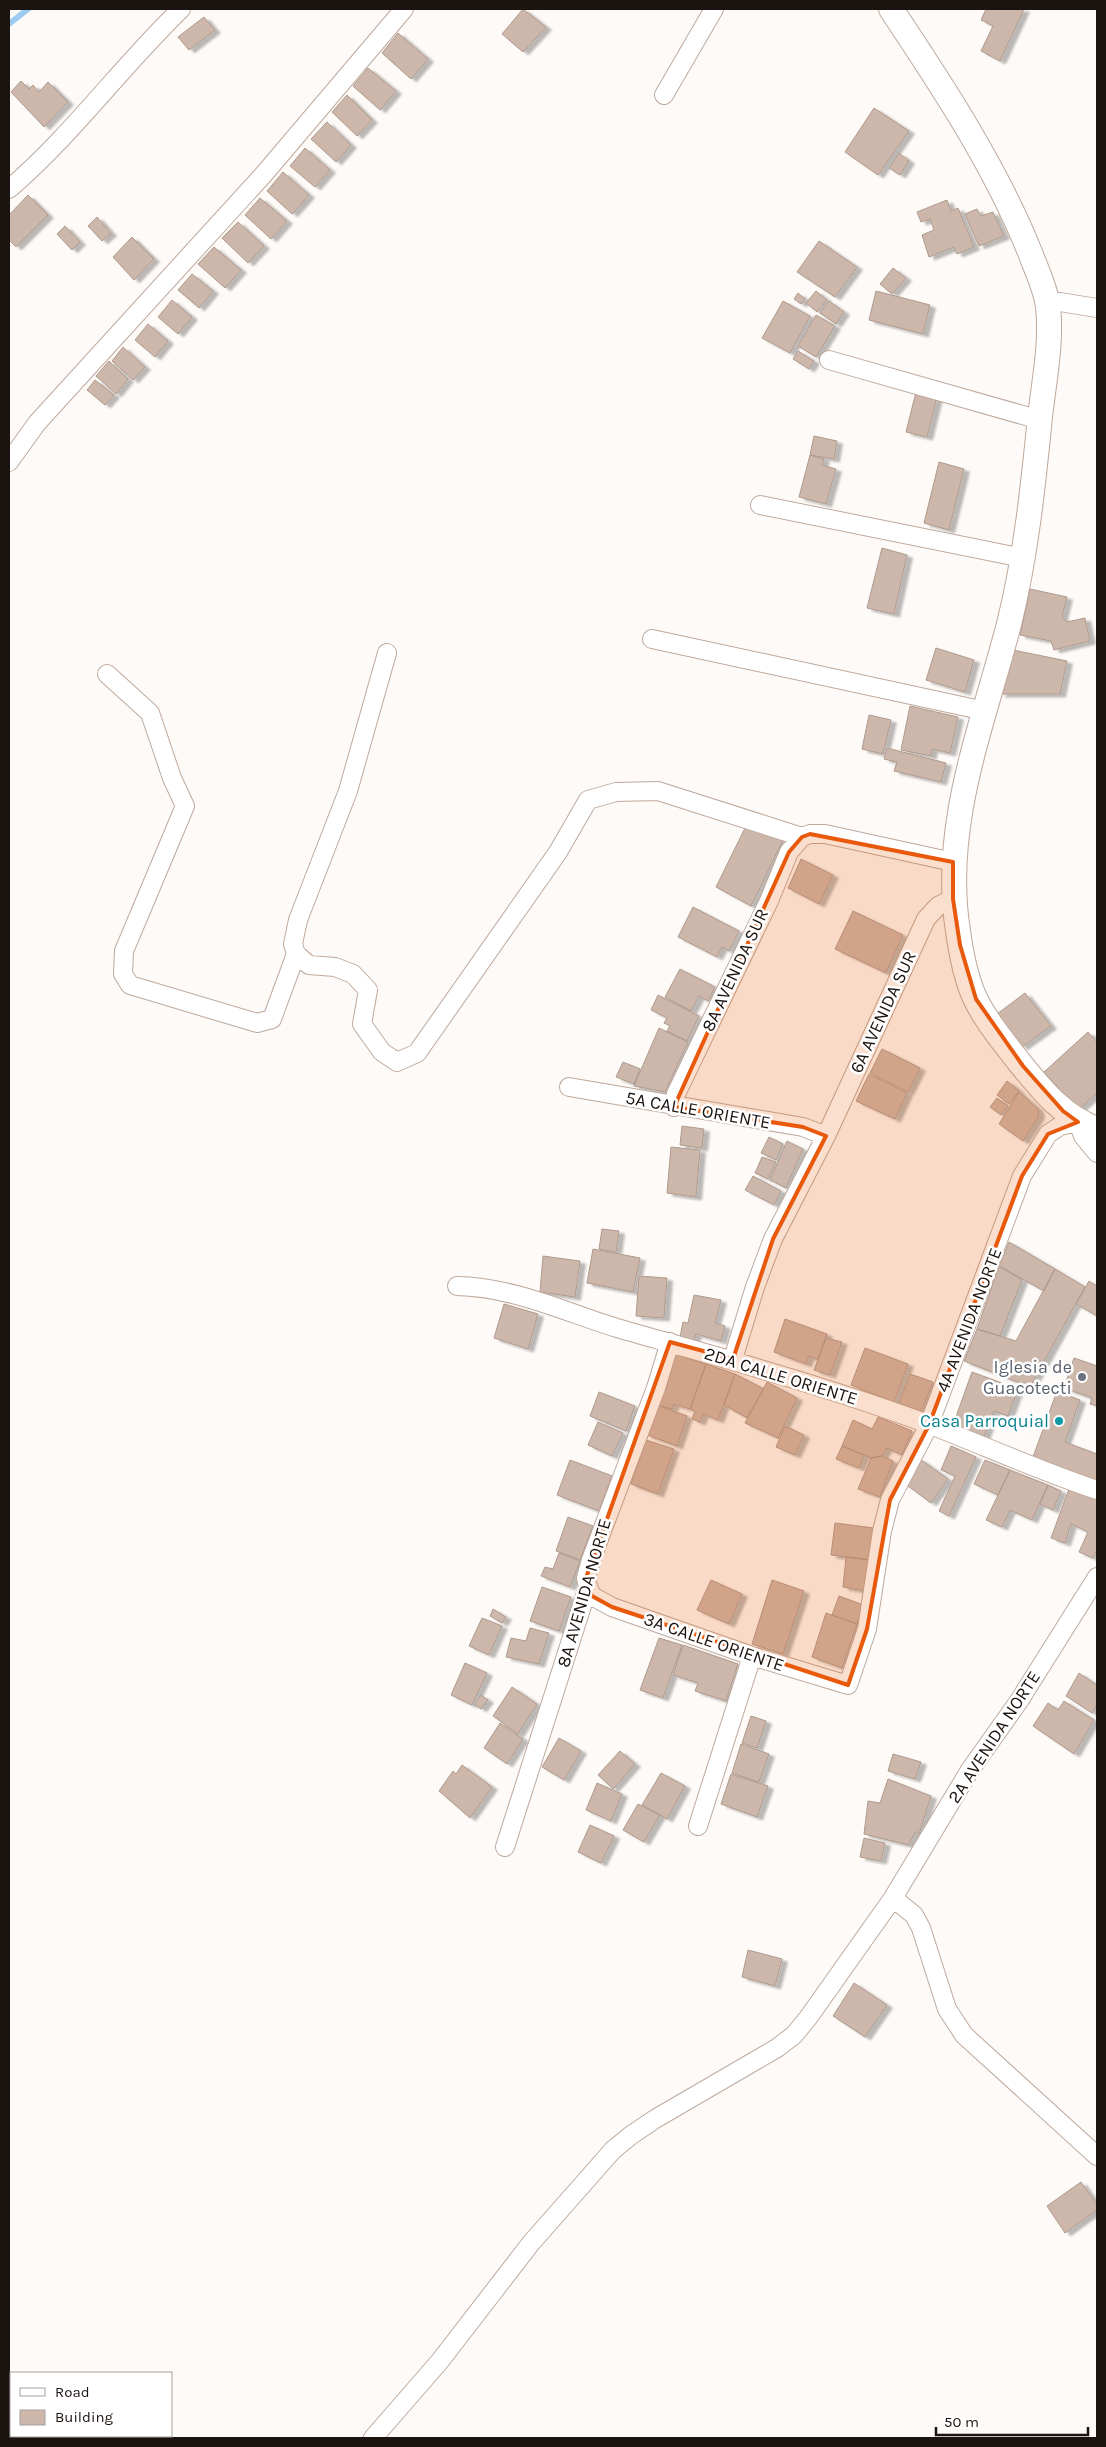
<svg xmlns="http://www.w3.org/2000/svg" width="1106" height="2447" viewBox="0 0 1106 2447" font-family="Karla,sans-serif">
	<style>
		.lines { fill: none; stroke-linecap: round; stroke-linejoin: round }
		.stream { stroke: #9dcaf0; stroke-width: 6 }
		.building { fill: #ccb7aa; stroke: #ae9a8d; filter: url(#shadow) }
		.street-casing { stroke: #bea99c; stroke-width: 20 }
		.secondary-casing { stroke: #bea99c; stroke-width: 26 }
		.street { stroke: #fff; stroke-width: 18 }
		.secondary { stroke: #fff; stroke-width: 24 }
		.marked { fill: #e8590c; fill-opacity: 0.2; stroke: #e8590c; stroke-width: 4; stroke-linejoin: round }
		.worship-dot { fill: #6b7280; stroke: #fff; stroke-width: 2 }
		.culture-dot { fill: #0f9aa8; stroke: #fff; stroke-width: 2 }
		.labels { text-anchor: middle; dominant-baseline: central; stroke-width: 5; stroke-linejoin: round; paint-order: stroke }
		.street-label { font-size: 18px; fill: #1b130f; stroke: #fff }
		.worship-label { font-size: 18px; fill: #5b616d; stroke: #fff; text-anchor: end }
		.culture-label { font-size: 18px; fill: #0d838f; stroke: #fff; text-anchor: end }
	</style>
	<defs>
		<filter id="shadow"><feDropShadow dx="5.5" dy="3" stdDeviation="1" flood-color="#0004"/></filter>
	</defs>
	<rect width="100%" height="100%" fill="#fefaf7"/>
	<g class="lines">
		<path class="stream" d="M9,24l19,-15"/>
	</g>
	<path class="building" d="M523,9l23,18 -23,25 -21,-18z
		M986,9h38l-24,52 -19,-10 12,-25 -12,-6z
		M204,17l11,13 -26,20 -11,-13z
		M398,33l30,26 -17,20 -29,-26z
		M368,68l28,23 -16,19 -27,-24z
		M21,81l8,8 4,-4 6,7 9,-10 20,20 -24,25 -33,-35z
		M347,95l25,25 -15,16 -25,-24z
		M874,108l35,23 -31,44 -33,-23z
		M327,122l24,23 -15,17 -25,-23z
		M305,148l25,22 -15,17 -25,-21z
		M899,153l10,8 -9,14 -11,-7z
		M283,172l26,23 -17,19 -25,-23z
		M28,195l20,20 -32,32 -7,-7v-25z
		M260,198l27,23 -16,18 -26,-24z
		M947,200l4,11 7,-3 16,39 -17,7 -3,-7 -25,10 -7,-22 12,-5 -4,-11 -9,3 -4,-10z
		M977,209l4,7 12,-4 11,24 -25,10 -14,-32z
		M97,217l14,16 -9,8 -14,-15z
		M238,222l26,24 -16,17 -26,-25z
		M65,226l15,16 -8,8 -15,-16z
		M132,237l22,22 -20,21 -21,-23z
		M819,241l38,26 -22,30 -38,-25z
		M214,247l27,23 -16,18 -27,-24z
		M893,268l13,10 -14,16 -12,-10z
		M192,274l21,17 -14,17 -21,-18z
		M816,291l11,9 -10,12 -11,-9z
		M876,291l54,14 -7,29 -54,-14z
		M798,293l7,6 -4,5 -7,-5z
		M172,300l20,17 -14,17 -20,-17z
		M783,301l27,15 -20,37 -28,-15z
		M829,301l15,11 -8,12 -16,-11z
		M816,315l19,11 -19,31 -18,-11z
		M148,324l20,17 -13,16 -20,-17z
		M123,347l22,20 -12,13 -21,-19z
		M798,351l16,10 -5,8 -16,-10z
		M109,361l19,18 -12,15 -20,-18z
		M95,380l19,15 -9,10 -18,-15z
		M916,392l21,5 -10,40 -21,-5z
		M814,436l23,5 -3,18 -24,-4z
		M810,455l14,4 -2,6 14,4 -10,35 -27,-7z
		M939,462l25,7 -15,61 -25,-7z
		M882,548l25,7 -13,59 -27,-6z
		M1030,589l37,8 -5,20 5,5 18,-4 5,23 -36,9 -3,-9 -31,-6z
		M936,648l38,12 -9,32 -39,-12z
		M1013,650l54,11 -7,33h-60z
		M910,706l48,11 -8,36 -18,-4 -1,7 -30,-6z
		M869,715l22,5 -8,34 -21,-5z
		M887,748l59,15 -5,19 -47,-11 3,-9 -13,-3z
		M745,828l39,10 -33,68 -35,-19z
		M801,859l32,16 -14,29 -31,-16z
		M693,907l46,24 -10,20 -7,-4 -5,10 -39,-20z
		M853,911l50,24 -17,38 -51,-24z
		M680,969l35,18 -7,14 -9,-5 -8,15 -26,-14z
		M1025,993l26,33 -29,21 -25,-33z
		M658,995l41,21 -12,25 -20,-10 3,-5 -6,-3 3,-5 -16,-8z
		M659,1028l29,14 -23,50 -31,-6z
		M1088,1032l9,10v51l-19,17 -34,-38z
		M882,1049l38,19 -12,24 -38,-19z
		M623,1062l17,7 -6,15 -18,-7z
		M869,1074l38,19 -12,26 -39,-18z
		M1007,1081l12,10 -10,13 -12,-9z
		M1019,1092l19,17 1,7 -16,25 -24,-17z
		M997,1098l11,8 -7,9 -11,-8z
		M682,1126l22,3 -2,19 -22,-3z
		M769,1137l14,7 -7,16 -15,-7z
		M787,1141l16,8 -17,39 -16,-8z
		M671,1147l29,3 -4,47 -29,-4z
		M762,1157l14,5 -8,17 -13,-6z
		M753,1176l28,15 -7,14 -29,-15z
		M602,1229l17,2 -3,21 -17,-3z
		M1009,1242l46,27 -11,22 -45,-25z
		M593,1249l47,9 -7,34 -46,-9z
		M543,1256l37,5 -5,36 -35,-5z
		M999,1266l23,14 -22,56 -23,-7z
		M1055,1269l30,18 -55,100 -66,-26 13,-32 39,12z
		M639,1276l28,2 -3,40 -28,-2z
		M1089,1281l8,5v30l-21,-12z
		M694,1295l27,5 -6,23 10,3 -4,15 -25,-7 -2,7 -14,-4 3,-15 5,1z
		M504,1304l34,10 -10,35 -34,-11z
		M785,1319l42,15 -9,26 -9,-4 -3,8 -32,-12z
		M826,1338l16,4 -12,33 -16,-5z
		M865,1348l43,16 -14,38 -43,-17z
		M675,1354l31,10 -16,45 -16,-5 -2,5 -15,-4z
		M1074,1358l23,8v40l-7,-2 2,-6 -28,-10z
		M706,1364l29,10 -17,46 -15,-6 -3,8 -8,-3 3,-8 -5,-2z
		M972,1372l46,17 -10,27 -14,-5 -10,26 -31,-12z
		M735,1374l29,15 -17,29 -23,-13z
		M910,1374l23,8 -12,30 -22,-9z
		M767,1382l30,16 -19,40 -33,-15z
		M1057,1391l23,9 -15,42 32,12v28l-64,-25z
		M599,1392l36,14 -9,25 -36,-15z
		M657,1405l30,11 -10,30 -30,-11z
		M878,1417l34,14 -10,24 -15,-7 -5,8 -11,2 -29,-12 11,-26 19,9z
		M598,1422l25,11 -11,23 -24,-11z
		M785,1426l19,9 -9,20 -19,-8z
		M646,1440l28,9 -16,45 -27,-10z
		M842,1446l22,9 -5,13 -23,-9z
		M951,1446l25,11 -27,59 -10,-5 16,-35 -14,-6z
		M882,1456l11,5 -13,36 -22,-8 13,-31z
		M920,1459l28,20 -17,24 -27,-20z
		M570,1460l42,16 -13,35 -42,-16z
		M985,1460l25,10 -12,25 -24,-11z
		M1010,1470l38,15 -16,35 -22,-10 -8,17 -16,-7z
		M1048,1485l13,6 -8,19 -13,-6z
		M1069,1489l28,11v49l-4,9 -14,-6 9,-20 -17,-8 -6,19 -14,-5z
		M568,1517l25,9 -13,34 -24,-9z
		M835,1523l39,5 -4,32 -39,-5z
		M559,1553l21,8 -10,26 -29,-11 4,-9 8,2z
		M846,1557l24,3 -4,31 -23,-4z
		M711,1580l31,14 -13,30 -32,-14z
		M772,1580l32,11 -21,63 -31,-10z
		M542,1587l29,10 -12,34 -29,-10z
		M839,1596l24,9 -6,19 -25,-9z
		M493,1609l13,8 -4,6 -12,-7z
		M826,1613l31,11 -15,44 -30,-11z
		M482,1618l20,8 -13,29 -20,-9z
		M530,1628l19,5 -10,31 -33,-7 5,-19 15,3z
		M659,1638l23,7 -19,53 -23,-8z
		M683,1645l55,19 -12,37 -31,-10 3,-8 -25,-8z
		M465,1663l22,10 -15,32 -21,-10z
		M1079,1673l18,12v19l-5,9 -26,-17z
		M512,1687l25,17 -19,30 -25,-18z
		M481,1695l7,5 -7,9 -7,-5z
		M1064,1701l30,19 -20,34 -41,-28 15,-23 10,7z
		M751,1716l15,5 -9,27 -15,-5z
		M500,1723l23,16 -16,25 -23,-16z
		M559,1738l22,13 -17,29 -22,-13z
		M741,1744l28,10 -10,28 -27,-9z
		M620,1751l15,13 -22,25 -15,-14z
		M893,1754l28,8 -6,17 -27,-8z
		M462,1765l30,22 -22,31 -31,-27 14,-20 3,3z
		M661,1773l24,13 -18,33 -25,-14z
		M731,1774l37,12 -11,31 -36,-13z
		M888,1779l43,17 -12,38 -4,-2 -6,13 -45,-11 4,-33 12,2z
		M597,1783l25,11 -11,27 -25,-11z
		M638,1804l22,11 -16,27 -21,-12z
		M590,1825l24,11 -13,27 -23,-11z
		M864,1838l21,5 -4,18 -21,-4z
		M748,1950l34,9 -7,27 -33,-9z
		M854,1983l33,22 -22,32 -32,-21z
		M1081,2182l16,23v5l-32,23 -18,-27z"/>
	<g class="lines">
		<defs>
			<path id="street" d="M664,95l50,-86
				M9,189c62,-53 113,-123 172,-180
				M1048,303l12,-1 37,6
				M829,360l211,60
				M9,462l28,-39 227,-249 140,-165
				M760,505l263,53
				M652,639l333,72
				M387,653l-39,138 -50,129 -5,24 3,10 13,11 26,2 18,7 15,16 -6,34 20,28 15,10 20,-9 141,-201 30,-52 28,-8 42,-1 144,46
				M107,674l43,39 22,65 13,28 -61,145 -1,23 7,11 127,38 15,-4 24,-65
				M569,1087l234,40 23,9
				M674,1107l2,-13 93,-193 20,-49 13,-15 8,-3h15l128,28
				M457,1286c56,1 108,26 160,42 105,30 209,58 311,96 57,22 112,47 169,66
				M733,1359l22,-72 18,-48 53,-103 100,-217 12,-13 15,-7
				M588,1587l4,9 20,11 140,49 96,29 19,-56 15,-98 8,-31 39,-75 93,-249 26,-42 12,-8 18,-4 5,14 14,17
				M698,1826l54,-170
				M505,1847l83,-260 -2,-9 5,-18 65,-172 14,-46
				M893,1898l21,17 7,13 26,81 17,26 133,121
				M373,2438l67,-77 91,-118 82,-93 17,-14 25,-17 122,-71 17,-13 14,-17 85,-120 77,-128 49,-69 78,-124"/>
			<path id="secondary" d="M891,9c52,78 105,158 140,246 6,16 15,34 17,52 4,36 -4,74 -8,110 -7,70 -14,139 -31,207 -26,101 -68,201 -51,307 3,22 7,44 16,65 11,24 29,45 45,66 23,28 44,55 78,67"/>
		</defs>
		<use href="#street" class="street-casing"/>
		<use href="#secondary" class="secondary-casing"/>
		<use href="#street" class="street"/>
		<use href="#secondary" class="secondary"/>
	</g>
	<path class="marked" d="M810,834l143,28v37l7,46 16,54 47,67 40,45 15,11 -30,12 -26,42 -93,249 -39,75 -23,129 -19,56 -236,-78 -20,-11 -6,-18 84,-236 63,17 40,-120 53,-103 -23,-9 -129,-20 115,-255 13,-15z"/>
	<circle class="worship-dot" cx="1082" cy="1377" r="5"/>
	<circle class="culture-dot" cx="1059" cy="1421" r="5"/>
	<g class="labels">
		<g class="street-label">
			<text transform="translate(735 970) rotate(-65)">8A AVENIDA SUR</text>
			<text transform="translate(883 1012) rotate(-65)">6A AVENIDA SUR</text>
			<text transform="translate(698 1110) rotate(10)">5A CALLE ORIENTE</text>
			<text transform="translate(969 1320) rotate(-69)">4A AVENIDA NORTE</text>
			<text transform="translate(781 1376) rotate(17)">2DA CALLE ORIENTE</text>
			<text transform="translate(584 1593) rotate(-74)">8A AVENIDA NORTE</text>
			<text transform="translate(714 1642) rotate(19)">3A CALLE ORIENTE</text>
			<text transform="translate(994 1737) rotate(-57)">2A AVENIDA NORTE</text>
		</g>
		<g class="worship-label">
			<text x="1072" y="1367">Iglesia de<tspan x="1072" dy="21">Guacotecti</tspan></text>
		</g>
		<g class="culture-label">
			<text x="1049" y="1421">Casa Parroquial</text>
		</g>
	</g>
	<rect width="1106" height="2447" fill="none" stroke="#1b130f" stroke-width="20"/>
	<rect x="10" y="2372" width="162" height="65" fill="#ffffff" stroke="#a4a19f"/>
	<rect x="20" y="2388" width="25" height="8" fill="#ffffff" stroke="#a4a19f"/>
	<text x="55" y="2397" font-size="15" fill="#1b130f">Road</text>
	<rect x="20" y="2410" width="25" height="15" fill="#ccb7aa" stroke="#a4a19f"/>
	<text x="55" y="2422" font-size="15" fill="#1b130f">Building</text>
	<path d="M936 2427v8h152v-8" fill="none" stroke="#1b130f" stroke-width="2.5"/>
	<text x="944" y="2427" font-size="15" fill="#1b130f" stroke="#ffffff" stroke-width="4" paint-order="stroke">50 m</text>
</svg>
